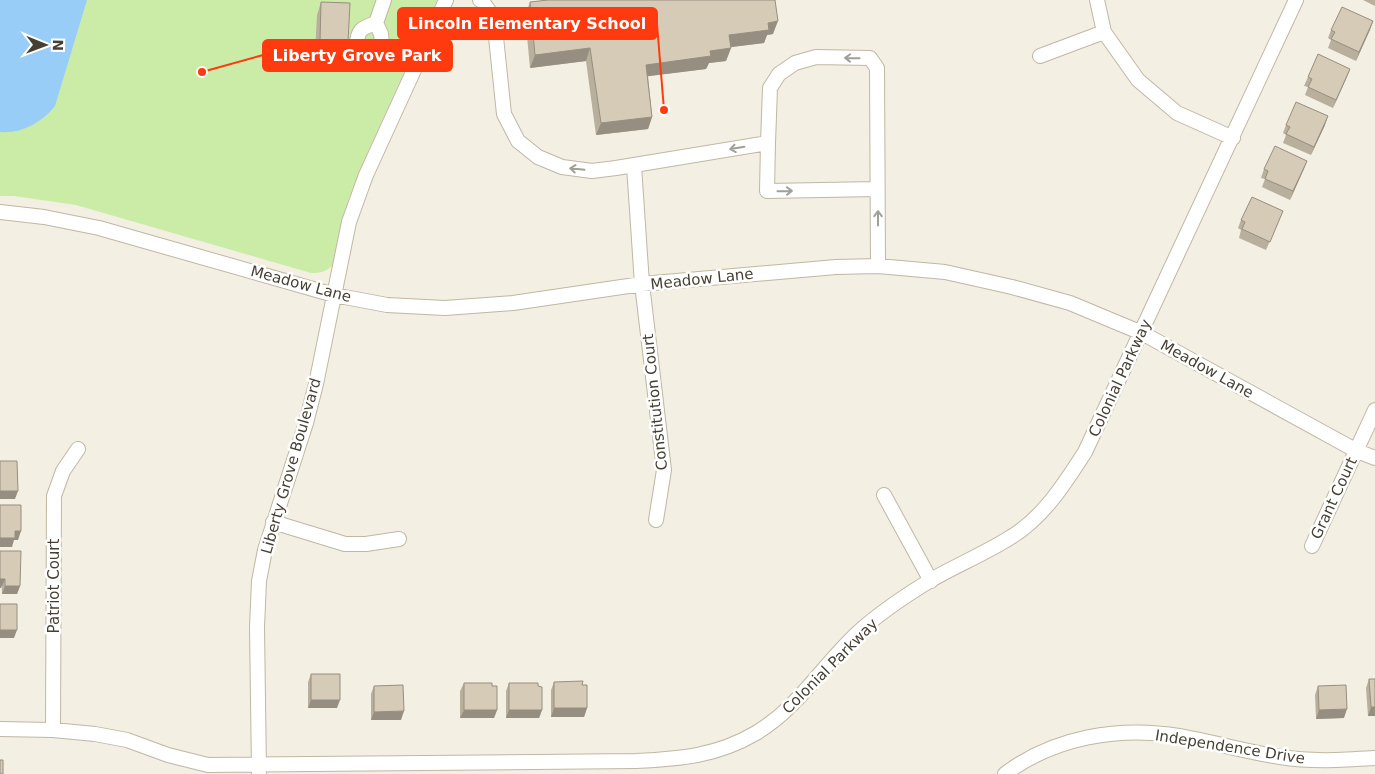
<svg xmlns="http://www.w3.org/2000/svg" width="1375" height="774" viewBox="0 0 1375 774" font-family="'DejaVu Sans',sans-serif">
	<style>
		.green { fill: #cbeca7 }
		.water { fill: #98cdf7 }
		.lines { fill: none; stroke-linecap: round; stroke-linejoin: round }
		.minor-casing { stroke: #c0b7a5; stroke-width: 16 }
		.minor { stroke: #fff; stroke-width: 14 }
		.wall { fill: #b8af9d }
		.shaded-wall { fill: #968e80 }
		.building { fill: #d6cbb7; stroke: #968e80 }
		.oneway { stroke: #a29f99 }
		.labels { text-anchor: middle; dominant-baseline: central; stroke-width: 5; stroke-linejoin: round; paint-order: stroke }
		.street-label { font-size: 15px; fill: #463f33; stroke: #fff }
		.leader { fill: none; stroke: #ff3a0e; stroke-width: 2 }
		.callout-dot { fill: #ff3a0e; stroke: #fff; stroke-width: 2 }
		.callout { fill: #ff3a0e; stroke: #ff3a0e; stroke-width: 2 }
		.callout-label { font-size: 16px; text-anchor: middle; font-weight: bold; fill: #fff }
	</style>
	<rect width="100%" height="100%" fill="#f3efe3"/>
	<path class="green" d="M0,0h437l-66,145 -22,53 -16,67c-7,7 -13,8 -22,8l-235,-68 -62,-9h-14z"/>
	<path class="water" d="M0,0h87l-32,106c-13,16 -33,28 -55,26z"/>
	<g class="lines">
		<defs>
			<path id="minor" d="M480,0l2,1 12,17 10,96 14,27 20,16 24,10 30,4 24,-3 152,-25 2,-55 9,-14 16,-11 21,-6 54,1 7,10 1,198
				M1097,0l7,32 34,48 39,33 56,25
				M376,23c-15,5 -19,7 -19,23l8,6 10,-1 7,-6 -1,-11 -5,-11 8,-23
				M1040,56l64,-24
				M768,143l-1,48 110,-2
				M634,166l8,118 22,186 -8,50
				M0,212l44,5 55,11 235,67 53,10 58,3 68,-5 129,-19 194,-17 42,-1 67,6 67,15 58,16 72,30 215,118 18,7
				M884,495l47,86
				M273,522l72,22h21l33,-5
				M1312,546l63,-136
				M0,729l53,1 42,4 32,6 41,15 40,10 428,-4c44,-2 81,-5 120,-28 44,-26 69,-72 107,-105 21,-18 45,-34 68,-48 26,-15 55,-27 80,-43 32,-19 54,-54 74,-85l211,-452
				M53,730l1,-234 9,-25 15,-22
				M259,773l-2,-146 2,-46 6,-31 41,-127 10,-39 33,-162 17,-47 80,-175
				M1005,774c49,-37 114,-48 174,-38 34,6 67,16 101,21 32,5 63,3 95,1"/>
		</defs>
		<use href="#minor" class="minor-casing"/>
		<use href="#minor" class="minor"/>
	</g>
	<path class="wall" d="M1363,0h12v6z
		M321,2l23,52 -29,-1 2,-38z
		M530,2l243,32 -6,1 -3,8 -34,4 1,1 -5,13 -17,2 -3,6 -58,7 4,41 -4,12 -52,6 -10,-74 -56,7 -5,-53z
		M1373,21l-17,40 -28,-13 3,-8 -3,-2 3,-8z
		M1350,69l-17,39 -28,-13 3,-8 -4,-1 4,-9z
		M1286,125h39l-14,30 -28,-12 3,-8 -3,-2z
		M1307,161l-17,39 -28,-13 3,-8 -4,-1 3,-9z
		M1283,211l-17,39 -27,-12 2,-8 -3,-2 3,-8z
		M0,551l20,35 -3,8h-15z
		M311,674l26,34h-29v-26z
		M1369,679h6v37h-7l-2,-28z
		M554,682l28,3 5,23 -3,9h-33v-27z
		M464,683l28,3 5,24 -3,8h-34v-27z
		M509,683l29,3 4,24 -3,8h-33v-27z
		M374,686l27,34h-30v-26z
		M1318,686l26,32 -28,1 -1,-24z"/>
	<path class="shaded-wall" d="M778,21l-5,13 -6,1 -3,8 -40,5 5,-13 39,-12z
		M1373,21l-3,9 -14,31 3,-9z
		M320,41l28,1 -4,12 -29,-1z
		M590,48l-4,13 -56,7 5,-13z
		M731,48l-5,13 -17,2 -3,6 -64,8 4,-12 64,-14z
		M1350,69l-3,8 -14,31 3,-8z
		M1328,116l-3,9 -14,30 3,-8z
		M652,117l-4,12 -52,6 5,-12z
		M1307,161l-3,8 -14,31 3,-9z
		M0,491h18l-3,8h-15z
		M15,531h6l-3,9h-4l-2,7h-12v-9z
		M0,579h5l-4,9h-1z
		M5,586h15l-3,8h-15z
		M0,630h17l-3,8h-14z
		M311,700h29l-3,8h-29z
		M1371,707h4v9h-7z
		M554,708h33l-3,9h-33z
		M1347,709l-3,9 -28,1 3,-9z
		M464,710h33l-3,8h-34z
		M509,710h33l-3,8h-33z
		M404,711l-3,9h-30l3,-8z"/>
	<path class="building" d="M548,0h227l3,21 -10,2 1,7 -40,5 2,13 -21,3 1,5 -65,9 6,52 -51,6 -11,-75 -55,7 -5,-53z
		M321,2l29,1 -2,39 -28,-1z
		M1342,7l31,14 -14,31 -28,-13 4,-7 -4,-2z
		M1318,54l32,15 -14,31 -28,-13 4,-8 -4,-2z
		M1296,102l32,14 -14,31 -28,-13 4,-7 -4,-2z
		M1275,146l32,15 -14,30 -28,-12 3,-8 -4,-2z
		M1252,197l31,14 -13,31 -28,-13 3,-7 -4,-2z
		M0,461h17l1,30h-18z
		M0,505h21v26h-6v7h-15z
		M0,551h21l-1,35h-15v-7h-5z
		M0,604h17v26h-17z
		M311,674h29v26h-29z
		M1369,679h6v28h-4z
		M583,681l-1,4h5v23h-33v-26z
		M464,683h28v3h5v24h-33z
		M509,683h29v3l4,1v23h-33z
		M403,685l1,26 -30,1v-26z
		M1346,685l1,24 -28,1 -1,-24z
		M0,760h3v14h-3z"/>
	<defs><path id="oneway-shaft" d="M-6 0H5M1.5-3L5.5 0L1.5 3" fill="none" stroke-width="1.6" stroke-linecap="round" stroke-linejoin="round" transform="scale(1.25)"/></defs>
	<g class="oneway">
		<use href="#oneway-shaft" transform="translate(852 58) rotate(-179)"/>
		<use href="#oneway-shaft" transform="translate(737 148) rotate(170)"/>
		<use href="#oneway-shaft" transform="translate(577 169) rotate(-174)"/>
		<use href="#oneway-shaft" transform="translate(785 191) rotate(-1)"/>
		<use href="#oneway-shaft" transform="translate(878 218) rotate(-90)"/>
	</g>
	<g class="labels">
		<g class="street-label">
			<text transform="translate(702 279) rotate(-6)">Meadow Lane</text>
			<text transform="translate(301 284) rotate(15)">Meadow Lane</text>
			<text transform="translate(1207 369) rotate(29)">Meadow Lane</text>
			<text transform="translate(1120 378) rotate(-65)">Colonial Parkway</text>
			<text transform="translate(655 402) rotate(-96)">Constitution Court</text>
			<text transform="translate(291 466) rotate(-74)">Liberty Grove Boulevard</text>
			<text transform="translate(1334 498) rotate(-65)">Grant Court</text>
			<text transform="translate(54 586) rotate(-90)">Patriot Court</text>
			<text transform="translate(830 666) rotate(-45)">Colonial Parkway</text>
			<text transform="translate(1230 747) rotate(9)">Independence Drive</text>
		</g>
	</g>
	<path class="leader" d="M664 110L657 24M202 72L263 55"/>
	<g class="callout-dot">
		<circle cx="664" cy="110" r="5"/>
		<circle cx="202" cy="72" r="5"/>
	</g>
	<g class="callout">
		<rect x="398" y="8" width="259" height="31" rx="5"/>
		<rect x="263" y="40" width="189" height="31" rx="5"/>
	</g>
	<g class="callout-label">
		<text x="527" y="29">Lincoln Elementary School</text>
		<text x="357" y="61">Liberty Grove Park</text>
	</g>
	<g transform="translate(45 45) rotate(91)" stroke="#ffffff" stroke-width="4" paint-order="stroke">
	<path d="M0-4L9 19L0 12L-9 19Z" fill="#463f33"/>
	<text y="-8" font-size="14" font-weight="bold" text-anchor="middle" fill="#463f33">N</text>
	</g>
</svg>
